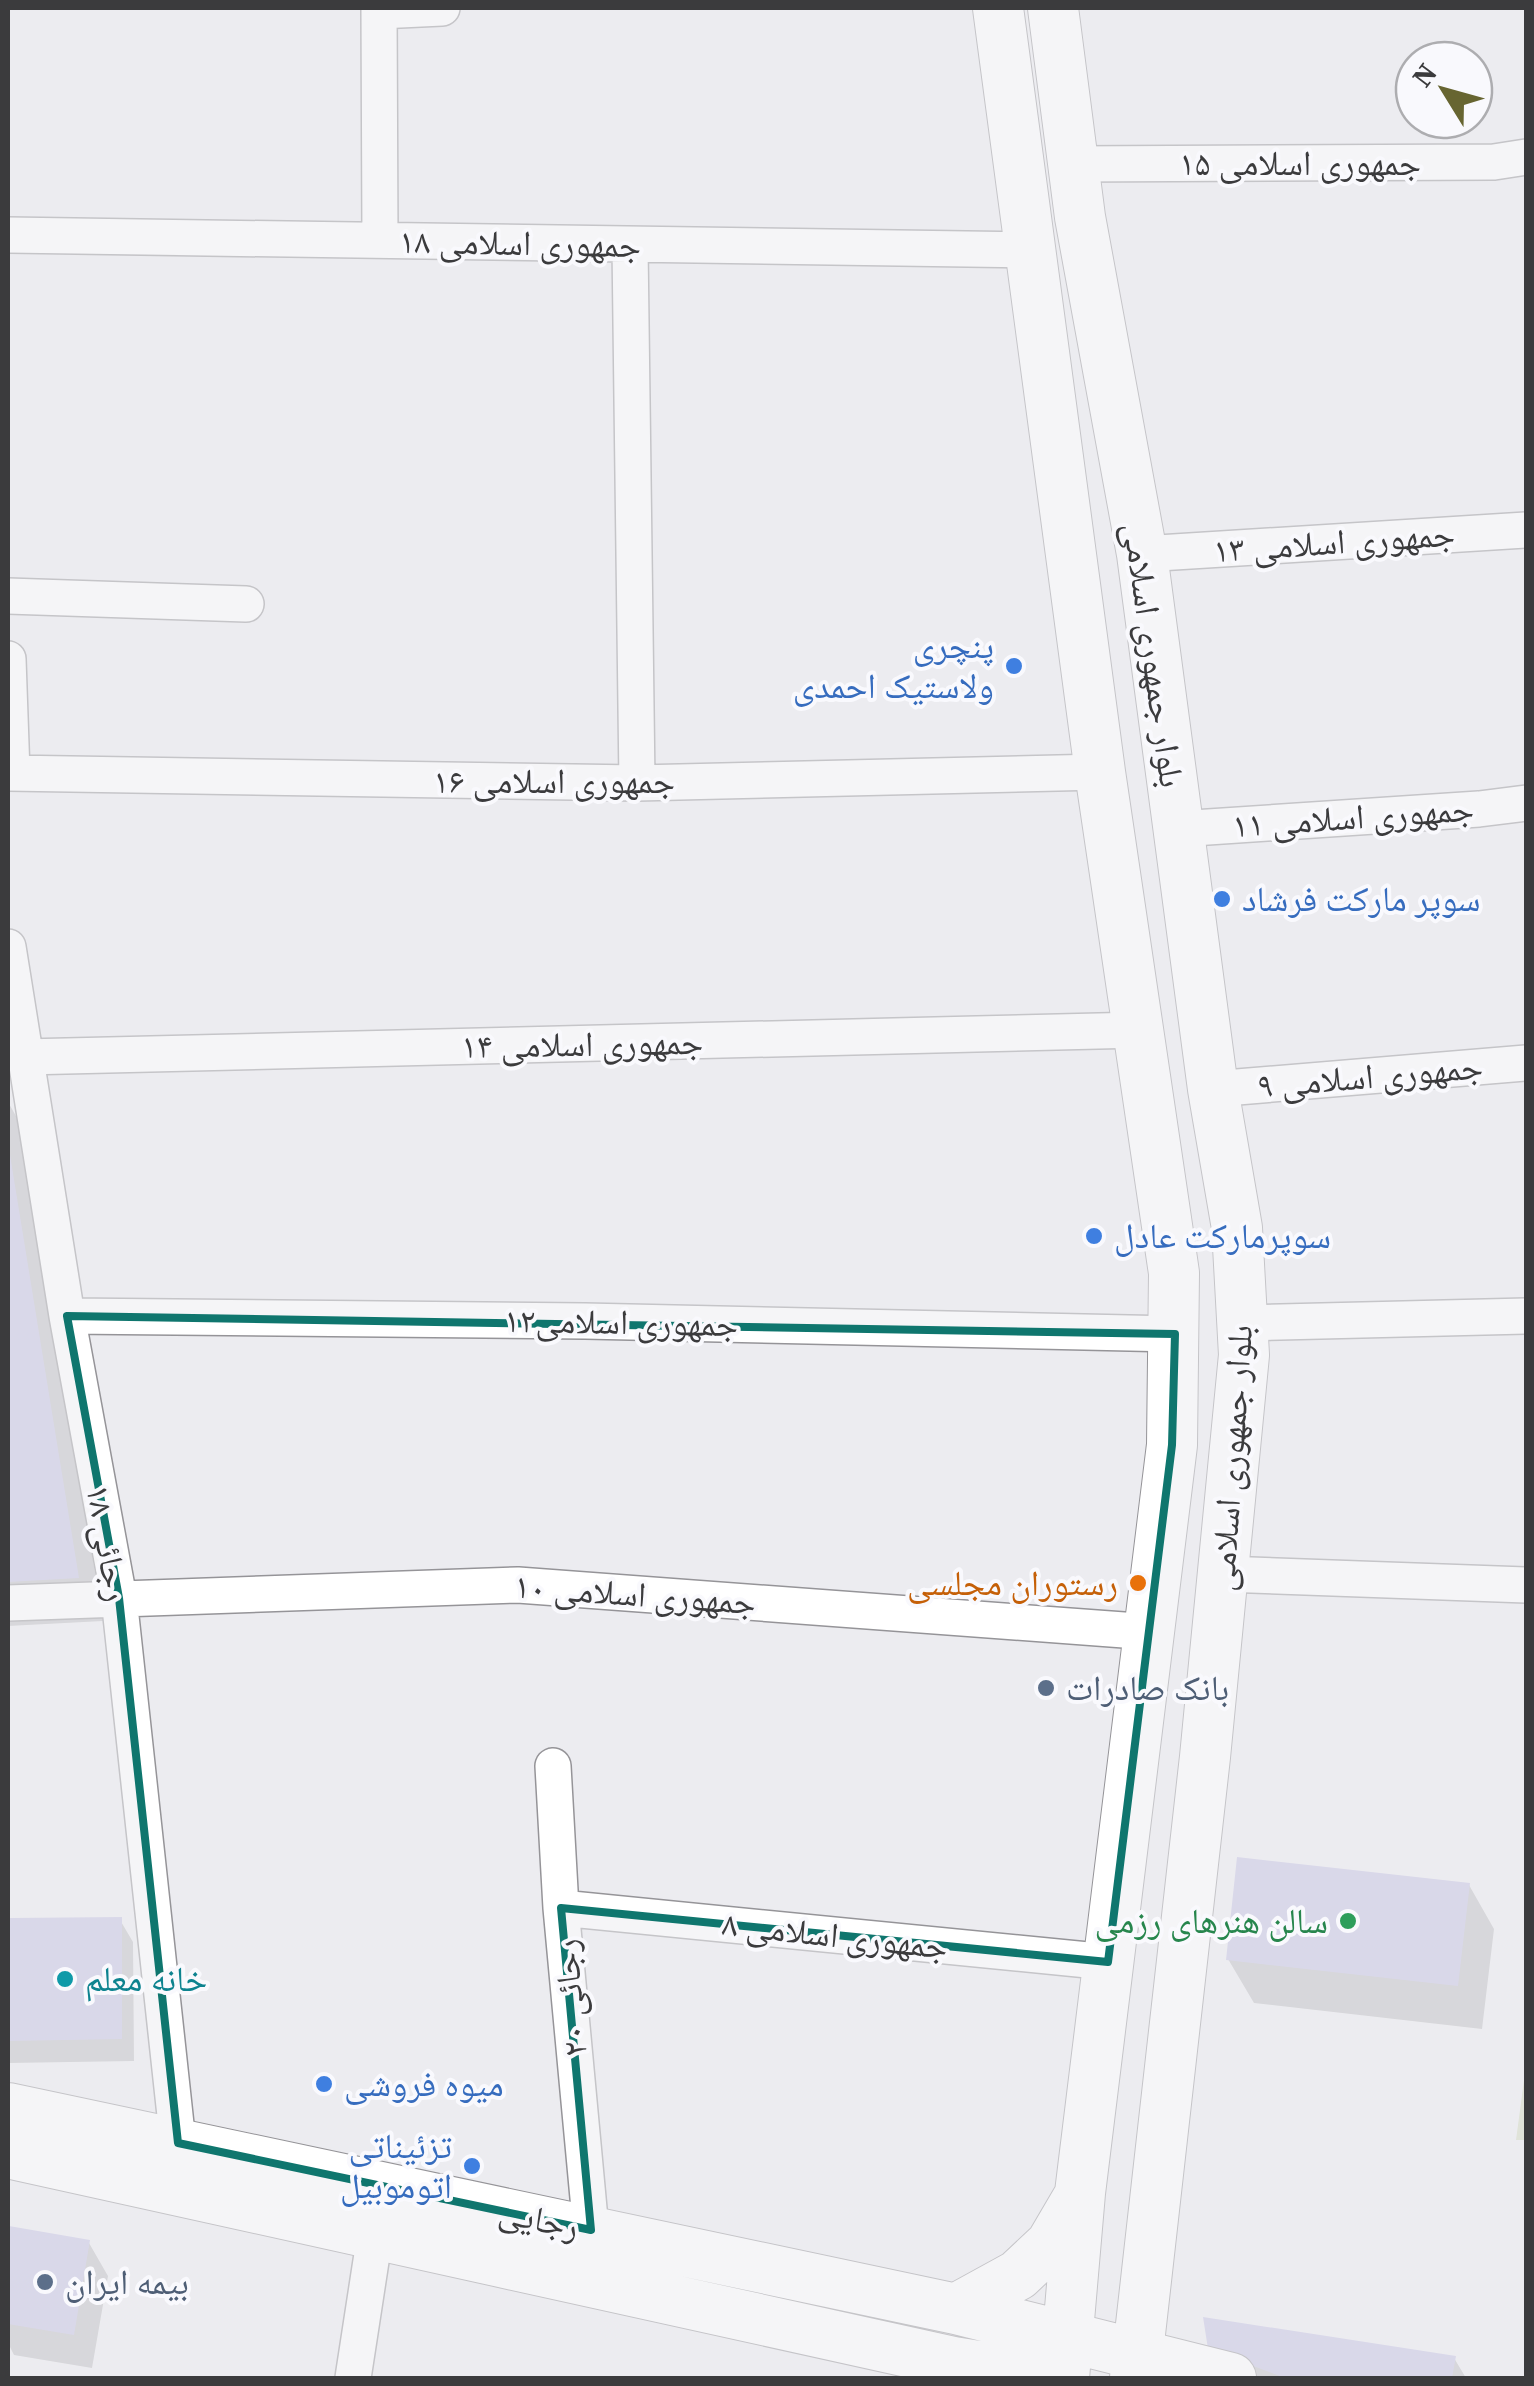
<svg xmlns="http://www.w3.org/2000/svg" width="1534" height="2386" viewBox="0 0 1534 2386" font-family="'Source Serif 4','Noto Naskh Arabic',serif">
	<style>
		.green { fill: #d0d7bc }
		.shadow { fill: #0003 }
		.building { fill: #c2bfe1 }
		.lines { fill: none; stroke-linecap: round; stroke-linejoin: round }
		.minor-casing { stroke: #959498; stroke-width: 38 }
		.secondary-casing { stroke: #959498; stroke-width: 52 }
		.minor { stroke: #fff; stroke-width: 35 }
		.secondary { stroke: #fff; stroke-width: 50 }
		.marked { fill: none; stroke: #0f766e; stroke-width: 8; stroke-linejoin: round }
		.shop-dot { fill: #3f7fe0; stroke: #f9f9fd; stroke-width: 4 }
		.food-dot { fill: #e8710a; stroke: #f9f9fd; stroke-width: 4 }
		.service-dot { fill: #5c6f8a; stroke: #f9f9fd; stroke-width: 4 }
		.leisure-dot { fill: #2e9e5b; stroke: #f9f9fd; stroke-width: 4 }
		.culture-dot { fill: #0f9aa8; stroke: #f9f9fd; stroke-width: 4 }
		.labels { text-anchor: middle; dominant-baseline: central; stroke-width: 8; stroke-linejoin: round; paint-order: stroke }
		.street-label { font-size: 35px; fill: #3b3b3d; stroke: #f9f9fd }
		.shop-label { font-size: 35px; fill: #366cbe; stroke: #f9f9fd; text-anchor: start }
		.food-label { font-size: 35px; fill: #c56008; stroke: #f9f9fd; text-anchor: end }
		.service-label { font-size: 35px; fill: #4e5e75; stroke: #f9f9fd; text-anchor: start }
		.leisure-label { font-size: 35px; fill: #27864d; stroke: #f9f9fd; text-anchor: end }
		.culture-label { font-size: 35px; fill: #0d838f; stroke: #f9f9fd; text-anchor: start }
	</style>
	<rect width="100%" height="100%" fill="#ececf0"/>
	<path class="green" d="M1526,2065v75h-10z"/>
	<path class="shadow" d="M8,1102l13,23 82,496 -95,5z
		M1469,1885l25,44 -12,100 -228,-26 -26,-44z
		M120,1920l13,22 1,119 -126,2v-142z
		M11,2229l78,14 19,33 -16,92 -78,-13 -6,-12v-96z
		M1206,2320l248,38 12,20h-238z"/>
	<path class="building" d="M8,1155h2l69,423 -71,4z
		M1237,1857l233,26 -12,103 -232,-26z
		M122,1917v122l-114,2v-123z
		M9,2226l81,14 -16,95 -66,-11z
		M1203,2317l253,39 -4,22h-167l-77,-29z"/>
	<g class="lines">
		<defs>
			<path id="minor" d="M379,8l1,232
				M379,11l63,-3
				M1073,164l421,-2 32,-5
				M8,235l1025,15
				M630,246l7,537
				M1142,554l384,-24
				M8,596l238,8
				M8,659l4,114
				M8,773l629,10 463,-11
				M1178,829l301,-20 47,-6
				M8,947l59,369 52,282 59,545
				M24,1057l1116,-27
				M1213,1089l313,-26
				M67,1316l518,5 590,13
				M1244,1323l282,-7
				M1223,1574l303,11
				M8,1603l510,-18 633,47
				M553,1766l8,142 30,322
				M561,1908l547,54
				M353,2378l22,-143"/>
			<path id="secondary" d="M998,8l102,764 74,501 -2,172 -92,748 -16,185
				M1053,8l27,209 62,337 71,535 24,139 7,127 -39,402 -70,621
				M8,2108l948,201 275,69
				M8,2153l945,209 100,16
				M956,2309l62,-34 33,-31 27,-46"/>
		</defs>
		<use href="#minor" class="minor-casing"/>
		<use href="#secondary" class="secondary-casing"/>
		<use href="#minor" class="minor"/>
		<use href="#secondary" class="secondary"/>
	</g>
	<path d="M0 0H1534V2386H0ZM67,1316l1108,18 -3,111 -64,517 -547,-54 30,322 -413,-87 -59,-545z" fill="#ececf0" fill-opacity=".55" fill-rule="evenodd"/>
	<path class="marked" d="M67,1316l1108,18 -3,111 -64,517 -547,-54 30,322 -413,-87 -59,-545z"/>
	<g class="shop-dot">
		<circle cx="1014" cy="666" r="10"/>
		<circle cx="1222" cy="899" r="10"/>
		<circle cx="1094" cy="1236" r="10"/>
		<circle cx="324" cy="2084" r="10"/>
		<circle cx="472" cy="2166" r="10"/>
	</g>
	<circle class="food-dot" cx="1138" cy="1583" r="10"/>
	<g class="service-dot">
		<circle cx="1046" cy="1688" r="10"/>
		<circle cx="45" cy="2282" r="10"/>
	</g>
	<circle class="leisure-dot" cx="1348" cy="1921" r="10"/>
	<circle class="culture-dot" cx="65" cy="1979" r="10"/>
	<g class="labels">
		<g class="street-label">
			<text x="1300" y="163">جمهوری اسلامی ۱۵</text>
			<text transform="translate(520 243) rotate(1)">جمهوری اسلامی ۱۸</text>
			<text transform="translate(1334 542) rotate(-4)">جمهوری اسلامی ۱۳</text>
			<text transform="translate(1154 655) rotate(82)">بلوار جمهوری اسلامی</text>
			<text x="554" y="781">جمهوری اسلامی ۱۶</text>
			<text transform="translate(1353 817) rotate(-4)">جمهوری اسلامی ۱۱</text>
			<text transform="translate(582 1044) rotate(-1)">جمهوری اسلامی ۱۴</text>
			<text transform="translate(1370 1076) rotate(-5)">جمهوری اسلامی ۹</text>
			<text transform="translate(621 1322) rotate(1)">جمهوری اسلامی۱۲</text>
			<text transform="translate(1231 1458) rotate(-86)">بلوار جمهوری اسلامی</text>
			<text transform="translate(108 1543) rotate(80)">رجائی ۱۸</text>
			<text transform="translate(635 1594) rotate(4)">جمهوری اسلامی ۱۰</text>
			<text transform="translate(835 1935) rotate(6)">جمهوری اسلامی ۸</text>
			<text transform="translate(570 1998) rotate(-95)">رجائی ۲۰</text>
			<text transform="translate(539 2219) rotate(12)">رجایی</text>
		</g>
		<g class="shop-label">
			<text x="994" y="646" text-anchor="end">پنچری<tspan x="994" dy="40">ولاستیک احمدی</tspan></text>
			<text x="1242" y="899">سوپر مارکت فرشاد</text>
			<text x="1114" y="1236">سوپرمارکت عادل</text>
			<text x="344" y="2084">میوه فروشی</text>
			<text x="452" y="2146" text-anchor="end">تزئیناتی<tspan x="452" dy="40">اتوموبیل</tspan></text>
		</g>
		<g class="food-label">
			<text x="1118" y="1583">رستوران مجلسی</text>
		</g>
		<g class="service-label">
			<text x="1066" y="1688">بانک صادرات</text>
			<text x="65" y="2282">بیمه ایران</text>
		</g>
		<g class="leisure-label">
			<text x="1328" y="1921">سالن هنرهای رزمی</text>
		</g>
		<g class="culture-label">
			<text x="85" y="1979">خانه معلم</text>
		</g>
	</g>
	<rect width="1534" height="2386" fill="none" stroke="#3b3b3d" stroke-width="20"/>
	<g transform="translate(1444 90) rotate(307)"><circle r="48" fill="#f9f9fd" stroke="#adadb0" stroke-width="2.5"/>
	<path d="M0-8L18 38L0 25L-18 38Z" fill="#676531"/>
	<text y="-15" font-size="28" font-weight="bold" text-anchor="middle" fill="#3b3b3d">N</text>
	</g>
</svg>
